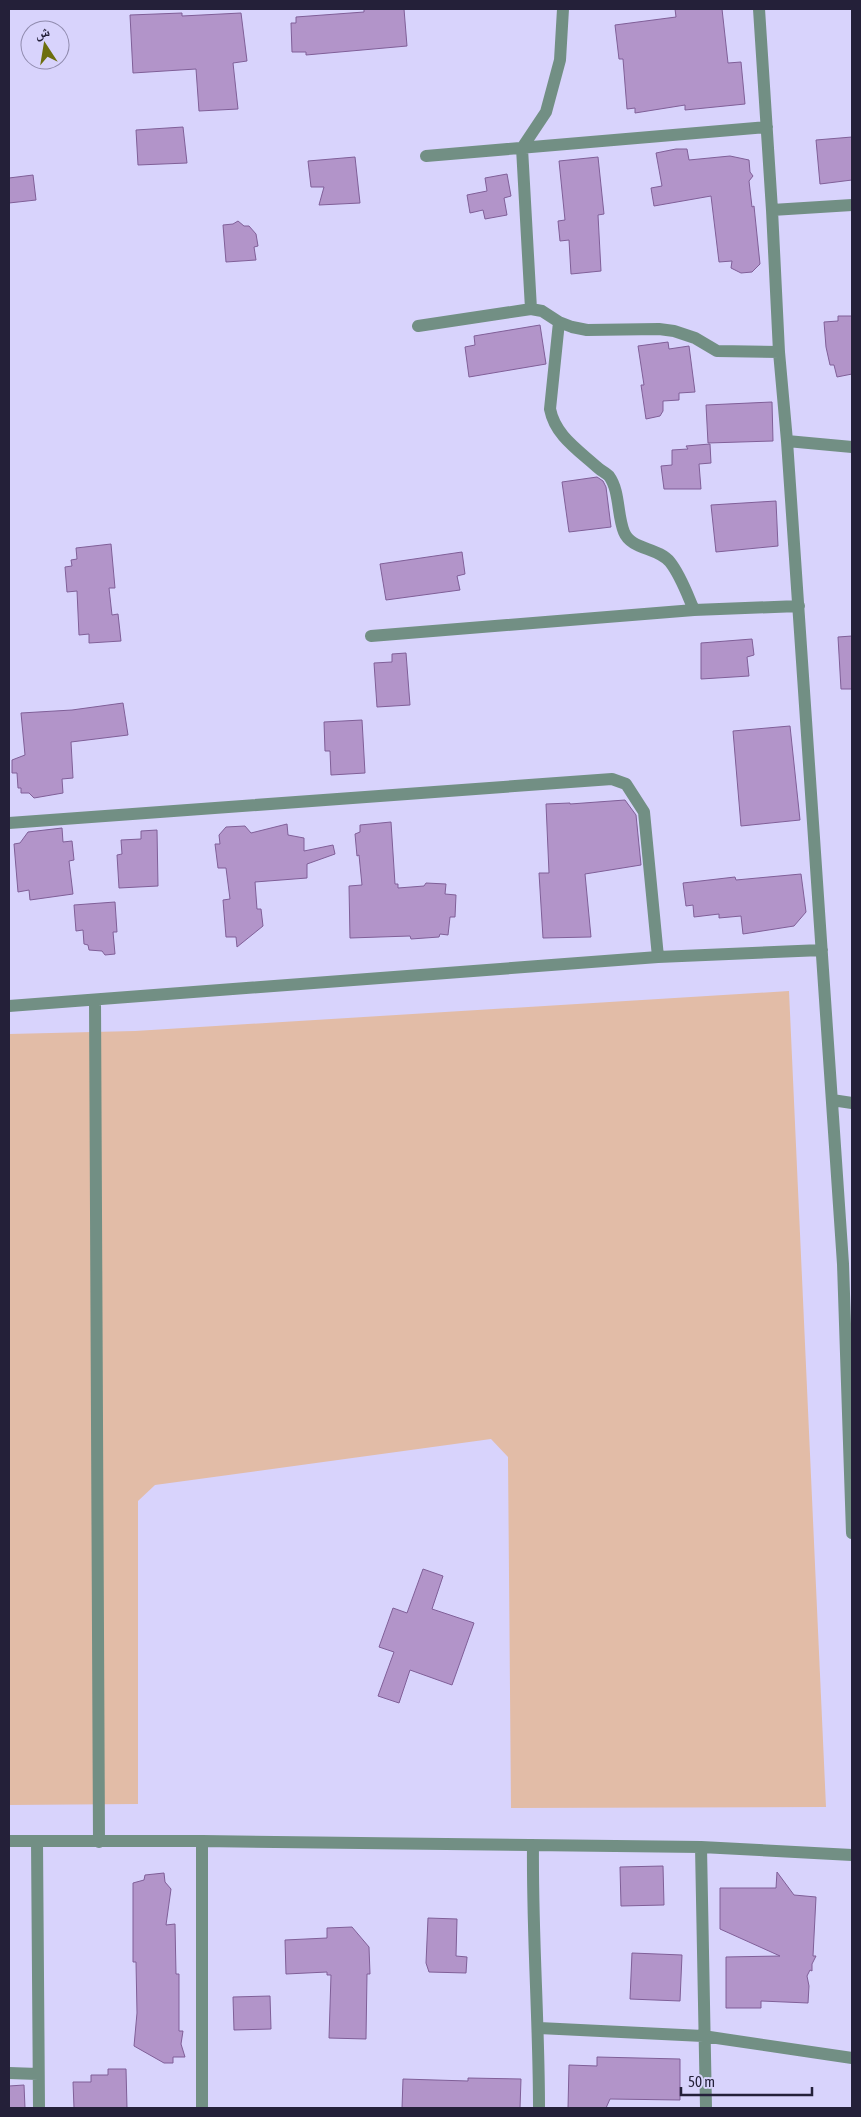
<svg xmlns="http://www.w3.org/2000/svg" width="861" height="2117" viewBox="0 0 861 2117" font-family="'Asap Condensed','Noto Naskh Arabic',sans-serif">
	<style>
		.green { fill: #e2bca7 }
		.building { fill: #b294c9; stroke: #805f98 }
		.lines { fill: none; stroke-linecap: round; stroke-linejoin: round }
		.street { stroke: #728f84; stroke-width: 12 }
	</style>
	<rect width="100%" height="100%" fill="#d8d3fc"/>
	<path class="green" d="M789,991l37,816 -315,1 -3,-351 -17,-18 -336,46 -17,16v303l-129,1v-771l126,-3z"/>
	<path class="building" d="M364,9h40l3,37 -101,9v-3h-14l-1,-29h5v-6l68,-5z
		M675,9h47l6,54 13,-1 4,42 -60,6v-5l-50,8v-5l-8,1 -4,-50h-4l-4,-34 61,-8z
		M182,13v3l59,-3 6,48 -14,2 5,46 -39,2 -3,-42 -63,4 -3,-58z
		M183,127l4,36 -49,2 -2,-35z
		M852,137v43l-32,4 -4,-44z
		M676,149h11l2,11 41,-4 19,4 1,12 3,4 -4,5 3,26 2,-1 6,58 -8,8 -11,1 -10,-5 1,-7 -13,1 -8,-66 -57,10 -3,-18 11,-2 -6,-33z
		M355,157l5,46 -41,2 5,-18h-13l-3,-26z
		M598,157l6,57 -6,1 3,56 -30,3 -2,-34 -9,1 -2,-20 7,-1 -6,-59z
		M507,174l4,22 -7,2 3,17 -22,4 -2,-9 -13,3 -3,-18 20,-4 -2,-13z
		M33,175l3,25 -27,3v-25z
		M238,221l6,5h5l7,8 2,12 -4,1 2,13 -30,2 -3,-37 10,-1z
		M838,316h14v58l-15,3 -3,-12h-4l-4,-18 -2,-25 14,-1z
		M540,325l6,39 -77,13 -4,-30 10,-2 -1,-9z
		M668,342l1,7 20,-3 6,46 -16,1v7l-16,1v10l-3,5 -14,3 -5,-34h3l-6,-39z
		M772,402l1,39 -65,2 -2,-38z
		M710,444l1,19 -12,1 2,25h-37l-3,-23 11,-1v-15l16,-1 -2,-3z
		M597,477l6,4 3,6 5,40 -42,5 -7,-50z
		M776,501l2,45 -62,6 -5,-47z
		M111,544l4,44h-6l3,27 6,-1 3,27 -32,2v-9l-10,1 -2,-44 -10,1 -2,-25 7,-1 -1,-6 6,-1 -1,-11z
		M462,552l3,22 -8,2 3,14 -74,10 -6,-36z
		M852,636v53h-11l-3,-52z
		M752,639l2,16 -7,2 2,19 -48,3v-36z
		M406,653l4,52 -33,2 -3,-44 18,-1v-8z
		M123,703l5,32 -57,7 2,36 -11,1 1,14 -29,5 -5,-5h-8v-5h-3l-1,-15h-5v-13l13,-5 -4,-42 51,-3z
		M362,720l3,53 -34,2 -1,-24h-5l-1,-29z
		M790,726l10,94 -59,6 -8,-95z
		M625,800l11,15 5,50 -56,9 6,63 -48,1 -4,-65h10l-3,-69 24,-1v1z
		M391,822l4,62h3v4l26,-2 2,-3 20,1 -1,10 11,1 -1,22h-5l-2,18 -8,-1 -1,3 -28,2 -1,-3 -60,2 -1,-52 13,-1 -3,-30 -2,1 -2,-22 5,-2v-7z
		M287,824l1,11 16,3v13l29,-6 2,9 -28,10v14l-52,4 2,27h4l2,17 -26,21 -1,-10h-10l-3,-37 7,-1 -4,-31h-8l-3,-24h5l-1,-9 7,-8 19,-1 6,7z
		M62,828l1,14 9,-1 2,19 -5,1 4,33 -43,6 -1,-10 -11,2 -4,-48 6,-1 8,-11z
		M157,830l1,56 -39,2 -2,-33 5,-1 -1,-14 20,-1v-8z
		M801,874l5,38 -12,14 -51,8 -2,-18 -22,2v-4l-25,3 -1,-12 -7,1 -3,-23 52,-6 1,3z
		M115,902l2,30h-4l2,22 -10,1 -3,-4 -13,-1 -1,-5 -4,-1 -1,-14 -7,1 -2,-26z
		M423,1569l20,7 -11,33 42,14 -22,62 -42,-15 -11,33 -21,-7 16,-44 -15,-5 14,-39 14,5z
		M663,1866l1,39 -43,1 -1,-39z
		M777,1872l17,23 22,2 -3,59h3l-4,8v7l-2,-1 -3,6 2,10 -1,17 -47,-2v7h-35v-51l54,-1 -60,-27v-41h56z
		M164,1873l1,9 6,7 -5,36 9,-1 1,50h3v57h4l-2,13 4,13h-12v6h-9l-30,-17 3,-33 -1,-51h-3v-79l11,-3 1,-5z
		M428,1918l29,1 -1,37 11,1 -1,16 -37,-1 -3,-9z
		M352,1927l17,20 1,27h-3l-1,65 -37,-1 2,-63h-4v-3l-41,2 -1,-34 42,-2v-10z
		M632,1953l50,2 -2,46 -50,-2z
		M270,1996l1,33 -37,1 -1,-33z
		M597,2057l83,2v41l-70,-1 -4,9h-38l1,-43 28,1z
		M108,2069h18l1,39h-53l-1,-26h18v-7h17z
		M468,2078l53,1 -1,29h-118l1,-29 65,2z
		M24,2085l1,23h-16v-22z"/>
	<g class="lines">
		<path class="street" d="M759,9l13,201 7,142 8,89 56,823 9,269
			M426,156l341,-29
			M772,210l80,-5
			M531,309l-9,-161 24,-36 14,-52 3,-51
			M559,322l-9,87c5,26 27,40 47,58 3,3 9,6 12,9 11,15 8,39 15,56 7,18 34,15 46,30 11,14 17,32 24,48
			M418,326l113,-17 11,2 17,11 13,5 15,3 72,-1 15,2 21,7 22,13 62,1
			M787,441l65,6
			M371,636l323,-26 105,-4
			M9,823l603,-44 14,5 18,28 14,145
			M95,1000l4,842
			M9,1006l649,-49 164,-7
			M832,1100l20,3
			M9,1841h193l499,6 151,8
			M37,1841l2,267
			M533,1845c-1,88 6,175 6,263
			M701,1847l5,261
			M539,2028l164,8 149,22
			M9,2073l29,1
			M202,2108v-267"/>
	</g>
	<rect width="861" height="2117" fill="none" stroke="#242039" stroke-width="20"/>
	<g transform="translate(45 45) rotate(348)"><circle r="24" fill="#d8d3fc" stroke="#908bae"/>
	<path d="M0-4L9 19L0 12L-9 19Z" fill="#6d6e0f"/>
	<text y="-8" font-size="14" font-weight="bold" text-anchor="middle" fill="#242039">ش</text>
	</g>
	<path d="M681 2087v8h131v-8" fill="none" stroke="#242039" stroke-width="2.5"/>
	<text x="688" y="2087" font-size="15" fill="#242039" stroke="#d8d3fc" stroke-width="4" paint-order="stroke">50 m</text>
</svg>
